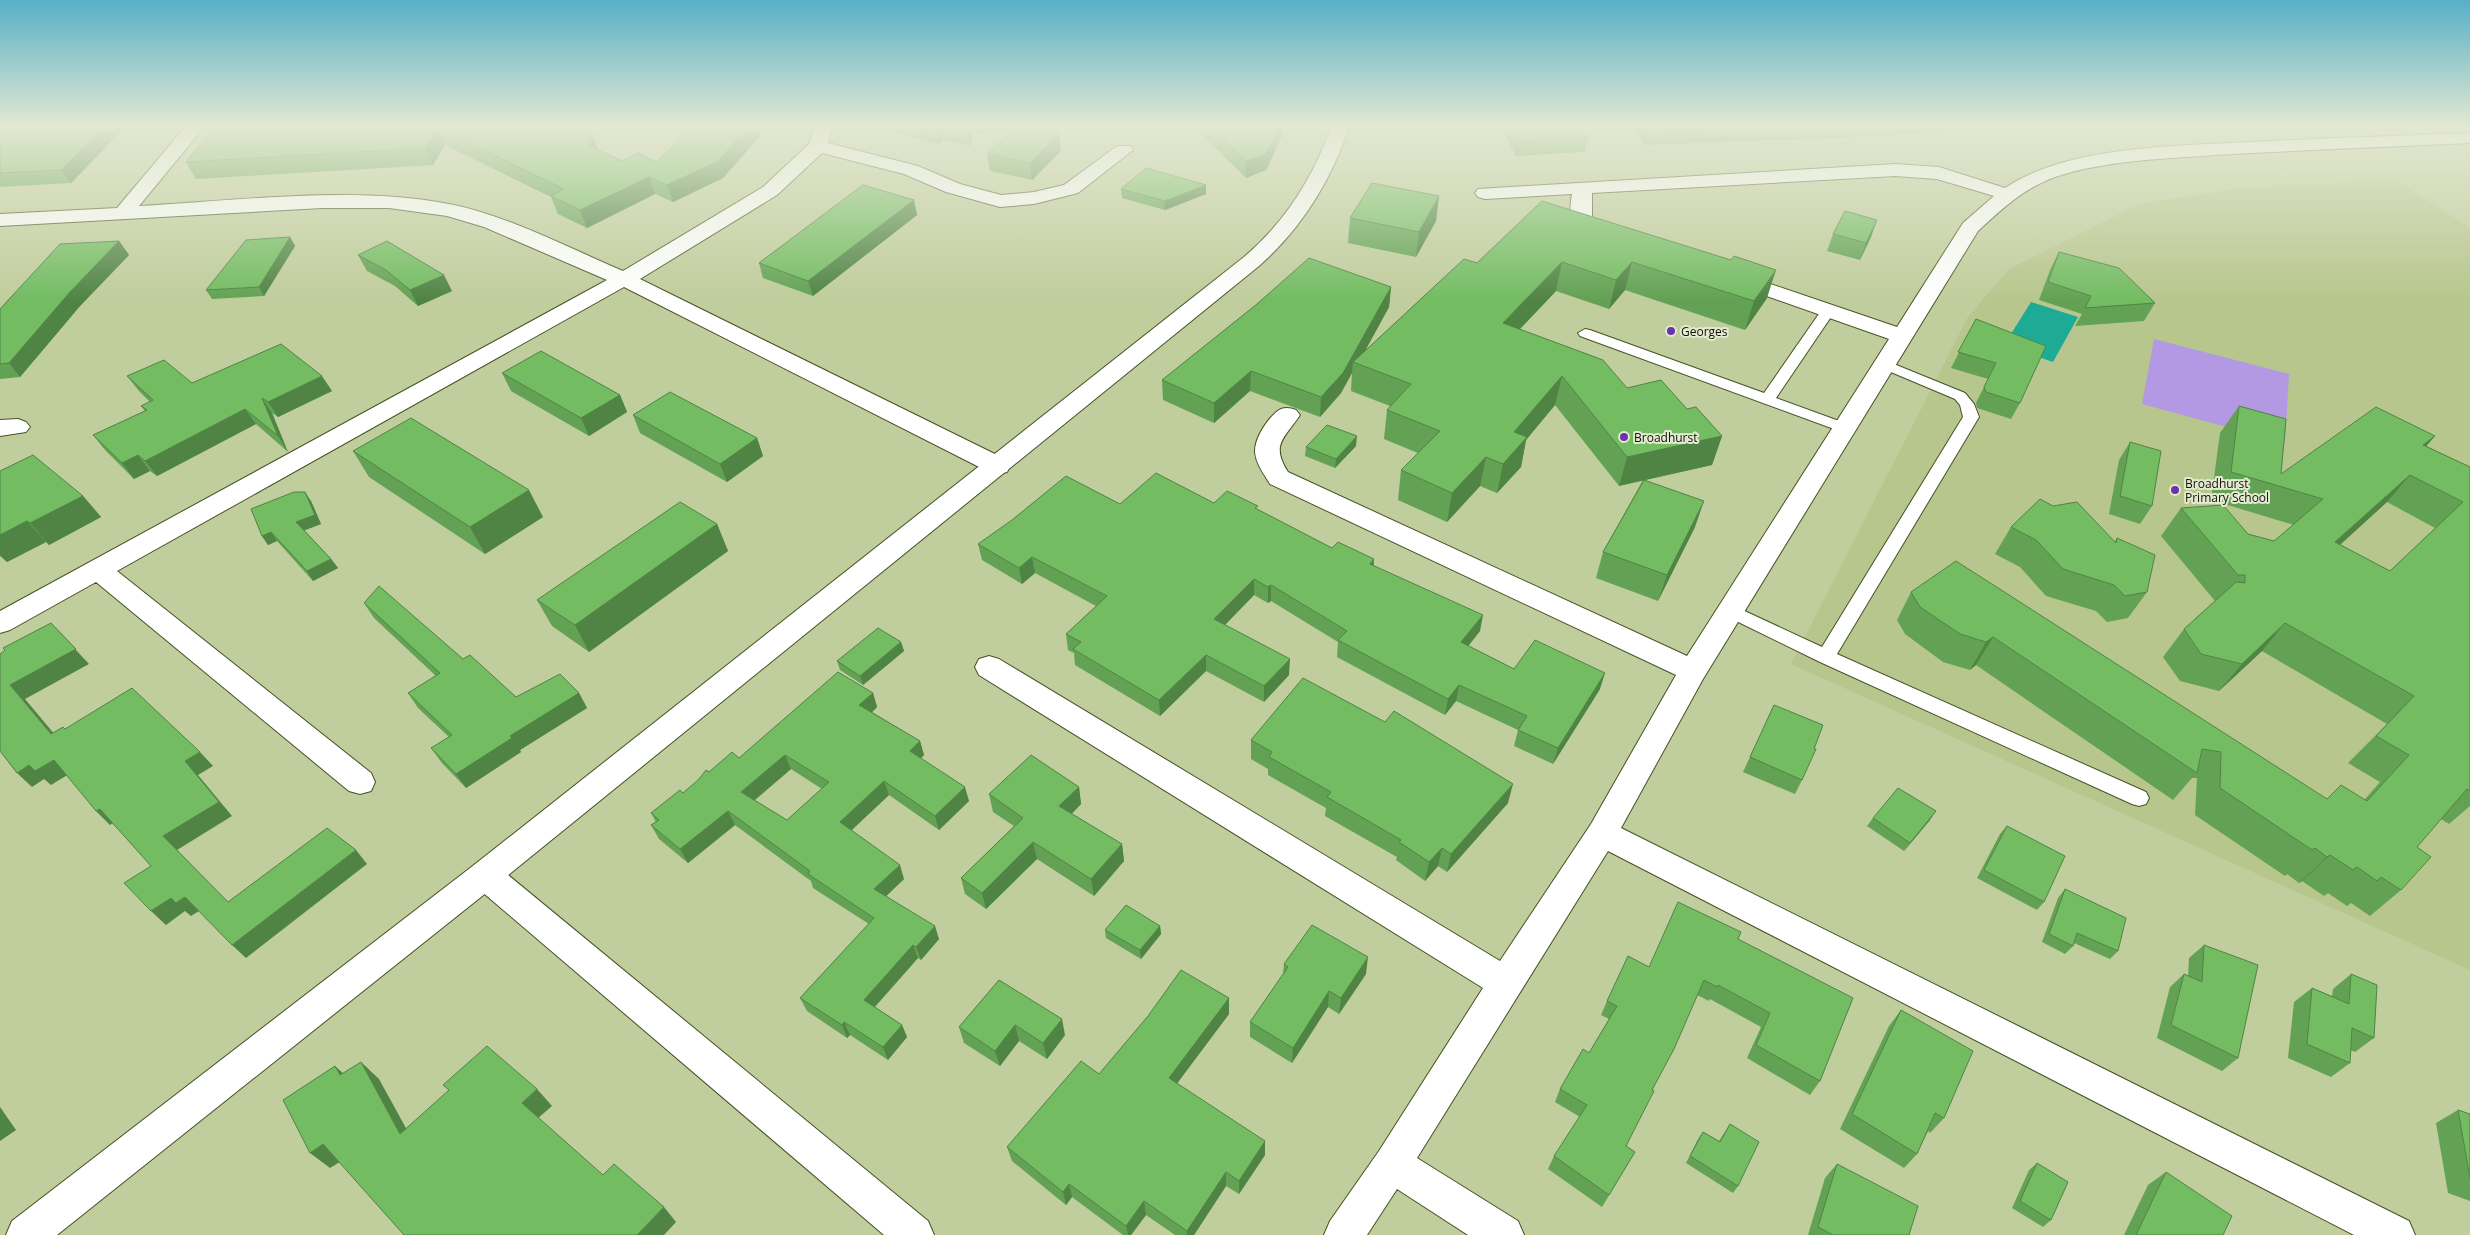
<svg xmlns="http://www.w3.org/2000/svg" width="2470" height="1235" viewBox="0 0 2470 1235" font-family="'Open Sans',sans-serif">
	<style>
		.built { fill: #b7c68d }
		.green { fill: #b398e4 }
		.water { fill: #1dab96 }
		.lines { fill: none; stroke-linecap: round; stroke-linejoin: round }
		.service-casing { stroke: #475124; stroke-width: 2 }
		.minor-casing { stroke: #475124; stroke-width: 2 }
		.tertiary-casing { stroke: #475124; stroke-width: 2 }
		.service { fill: #fff; fill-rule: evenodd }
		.minor { fill: #fff; fill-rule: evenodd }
		.tertiary { fill: #fff; fill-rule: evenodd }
		.wall { fill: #63a254; fill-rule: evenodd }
		.shaded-wall { fill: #508445 }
		.building { fill: #73bc62; stroke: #508445; fill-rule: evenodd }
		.poi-dot { fill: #6933aa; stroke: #e3ead1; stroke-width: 2 }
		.labels { text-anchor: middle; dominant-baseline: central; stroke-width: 4; stroke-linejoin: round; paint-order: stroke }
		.poi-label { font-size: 12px; fill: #0e1202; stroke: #e3ead1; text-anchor: start }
	</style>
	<rect width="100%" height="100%" fill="#c0cd9c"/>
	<path class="built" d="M2397,181l73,47v742l-679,-306 177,-347 41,-48 130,-65 103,-16z"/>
	<path class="green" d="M2154,339l135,35 -4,69 -143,-39z"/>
	<path class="water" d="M2031,302l47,15 -25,45 -49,-17z"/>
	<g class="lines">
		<defs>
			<path id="service" d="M1828,307l7,4 -59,87 74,27 3,3 -3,3 -5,2 -265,-97 -2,-3 7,-4 5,1 174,63 59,-85z
				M1884,360l81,33 9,11 5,13 -142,237 309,138 3,6 -3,6 -7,2 -7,-2 -312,-142 -96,-47 -3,-4 3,-4 6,-2 6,2 86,40 141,-230 -3,-12 -5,-6 -76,-32 -2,-3z"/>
			<path id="minor" d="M185,127h19l-65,79c98,-5 214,-21 310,-2 57,11 120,44 174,67l140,-84 46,-43 5,-17h18l-4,16 90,23 42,18 41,11 33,-3 30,-7 53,-39h14l2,4 -55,43 -44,11 -34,3 -54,-15 -42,-18 -82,-21 -45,42 -137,84 367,181 3,6 -3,6 -9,2 -9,-2 -365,-185 -507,284 254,202 4,9 -4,9 -11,3 -11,-3 -253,-209 -86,48 -10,3v-22l607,-331 -123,-53 -37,-11 -58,-8h-67l-322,18v-12l117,-6z
				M2470,133v10c-85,4 -169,7 -254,12 -53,4 -110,5 -161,22 -31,11 -53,32 -77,54l-275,448 -82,149 788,393 6,14h-61l-746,-384 -191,307 101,63 6,14h-56l-71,-46 -30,46h-43l6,-14 49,-70 104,-163 -504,-313 -4,-8 4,-8 10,-3 10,3 501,302 91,-137 85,-149 -406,-191c-6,-10 -14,-20 -15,-32 -1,-13 14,-37 26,-43 5,-2 10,-1 15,1l4,5c-15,23 -30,29 -12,57l399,184 202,-317 -162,-57 -4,-4 4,-4 7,-2 7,2 156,53 66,-104 31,-27 -57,-17 -42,-3 -303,17v25l23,13 3,4 -3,4c-15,4 -36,-6 -43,-21 -3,-8 -1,-17 0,-24l-87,5 -7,-2 -3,-4 3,-4 417,-25 44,3 66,21c61,-42 172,-42 245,-46 73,-4 147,-6 220,-9z
				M18,419l8,3 4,5 -4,5 -26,4v-16z
				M485,861l11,4 432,356 6,14h-50l-410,-350 -5,-10 5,-10z"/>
			<path id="tertiary" d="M1331,127h18c-18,54 -48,102 -90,139l-763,619 -439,350h-51l6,-14 462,-356 770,-608c41,-35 69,-79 87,-130z"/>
		</defs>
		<use href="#service" class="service-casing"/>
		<use href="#minor" class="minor-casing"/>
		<use href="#tertiary" class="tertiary-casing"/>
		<use href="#service" class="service"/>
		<use href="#minor" class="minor"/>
		<use href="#tertiary" class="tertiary"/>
	</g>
	<path class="wall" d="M0,127h125l-54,56 -71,4z
		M215,127h361l22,23 24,11 35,1 34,-35h67l2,9 -37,42 -50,24 -18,-8 -68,34 -29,-14 -7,-17 -106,-52 -12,20 -237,14 -10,-17z
		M895,127h204l-54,3 16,21 -29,29 -42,-9 -3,-17 24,-22 -39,2 -1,12 -28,-6 -4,4 -43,-11z
		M1194,127h88v9l-16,34 -20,8z
		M1501,127h80l7,11 -3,14 -69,4z
		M1633,127h389l-185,11 -193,7z
		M1121,189l85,5 -41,16 -43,-12z
		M1439,196l-3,25 -20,36 -68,-14 2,-25z
		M914,200l3,15 -104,81 -50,-18 -4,-15z
		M1542,201l225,97 -22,32 -120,-40 -16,19 -53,-18 -36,38 107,59 60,21 35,27 -10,29 -68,15 51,47 -37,74 -62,-23 7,-26 40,-72 -24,6 -64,-81 -29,35 -5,27 -24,26 -17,-7 -33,36 -49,-22 3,-30 17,-17 -34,-14 3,-29 3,-4 -39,-15 1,-18 -11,20 -21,24 -70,-26 -36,32 -51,-23 -1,-20 229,-93 -2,20 -25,45 113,-89z
		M1833,234l38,3 -11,23 -33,-9z
		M290,237l5,9 -31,50 -52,3 -6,-9z
		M119,241l10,14 -49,51 -60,71 -20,2v-70z
		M2059,252l96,51 -11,18 -69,5 7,-12 -43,-14 11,-30z
		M358,255l94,36 -34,15 -23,-20 -28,-15z
		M1976,319l44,84 -9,16 -34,-11 -1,-5 12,-24 -37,-11z
		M502,373l118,22 7,17 -38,24 -78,-45z
		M127,376l65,7 140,8 -54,26 -6,-4 16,39 -32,-28 -99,52 -7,-5 -16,8 -29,-29 -12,-15 52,-24 -4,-5 9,-4 -11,-11z
		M2239,406l42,68 154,-38 -9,10 44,21v339l-21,18 -8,-5 -24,28 -16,43 -31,26 -19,-13 -4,3 -19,-13 -4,3 -22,-15 -3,2 -12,-9 -2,2 -90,-61 2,-37h-5l-19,22 -197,-135 -6,5 -27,-8 -38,-28 -8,-14 14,-28 416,207h38l15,-17 -32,-19 39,-39 -125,-73 -43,40 -39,-10 -17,-24 21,-28 31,-28 -54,-65 20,-28 67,26 26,7 20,-16 -83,-25 9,-67zM2387,502l48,26 -45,43 -50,-26z
		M633,415l124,23 6,18 -36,26 -87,-49z
		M2130,442l22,64 -12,18 -31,-10 10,-54z
		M1356,446l-21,22 -30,-12 1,-9z
		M353,451l190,66 -58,37 -116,-77z
		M0,471l83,25 18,21 -52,28 -3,-3 -39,20 -7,-6z
		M311,501l10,23 -17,6 27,29 7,9 -25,13 -36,-40 -9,4 -6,-9z
		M1214,503l44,7 74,38 42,11v7l106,65 -12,15 46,23 86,20 -47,75 -39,-18 4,-16 -62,-29 -11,14 -108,-58 1,-15 -67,-41 -3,2 -14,-8 -29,30 64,50 -25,27 -58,-31 -46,45 -85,-51 -1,-12 -6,-3 -2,-16 30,-28 -61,-33 -13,11 -40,-24 -4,-16 142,-40z
		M717,524l11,27 -139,101 -37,-26 -15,-26z
		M2011,527l104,14 2,-3 30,54 -19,26 -21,4 -11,-11 -50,-15 -26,-29 -25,-13z
		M364,603l99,56 53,38 63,-4 8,15 -67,42 1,2 -55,36 -24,-25 -11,-15 18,-11 -31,-29 -10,-15 28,-17 -62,-58z
		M901,642l3,9 -41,34 -23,-15 -3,-9z
		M873,693l4,14 -5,5 48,29 4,14 -3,3 48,43 -30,29 -50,-35 -38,36 53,48 -18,17 53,43 -18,21 -3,-2 -43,49 27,18 5,12 -19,23 -38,-25 -3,3 -40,-27 -7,-13 69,-74 -56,-36 -2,-7 -76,-56 -47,38 -29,-24 -8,-14 5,-3 -5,-9 32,-20 26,-21 30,-14zM791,769l31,20 -35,31 -33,-20z
		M1774,705l40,44 -12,31 -7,14 -52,-22z
		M1251,740l257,63 -61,69 -9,-6 -13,15 -29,-21 1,-3 -72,-41 1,-8 -58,-33v-6l-17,-10z
		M1079,787l2,17 -9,10 50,30 2,17 -30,35 -57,-37 -51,50 -21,-15 -4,-16 53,-52 -21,-14 -4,-18z
		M1873,818l57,2 -26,31 -37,-25z
		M2007,826l37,76 -7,8 -60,-32 23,-44z
		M2065,889l53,62 -8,8 -36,-16 -1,3 -8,8 -23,-12 16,-44z
		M1160,926l1,8 -20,25 -35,-21 -1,-8z
		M1738,939l82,142 -10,14 -63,-37 14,-31 -51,-28 -1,2 -12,-6 -71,151 9,6 -33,55 -54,-38 6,-13 26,-39 -25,-15 5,-13 29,-36 20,-34 -8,-4 6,-14 42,-34z
		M2204,945l34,113 -16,13 -65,-33 13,-51 14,-13 4,2 1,-18z
		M1284,964l82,10 -27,40 -11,-7 -36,56 -42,-26v-15l33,-48z
		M2351,974l23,64 -19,14 -5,-2v13l-19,14 -43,-19 6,-56 18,-14 20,8 1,-7z
		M999,980l66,55 -18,24 -28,-18 -19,25 -36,-23 -5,-16z
		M1229,998v16l-52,69 88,72 -26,39 -13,-8 -32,49h-19l-29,-20 -15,20h-8l-51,-38 -6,8 -54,-44 -5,-14 92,-73z
		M1901,1010l43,108 -14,15 -2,-2 -11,23 -13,14 -64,-39 49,-103z
		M2458,1110l12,4v87l-22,-8 -12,-70z
		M1730,1124l8,62 -5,7 -47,-30 12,-24 5,-7 16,9z
		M2037,1163l14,57 -8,7 -31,-19 17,-38z
		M1837,1164l72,71h-101l17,-57z
		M2166,1172l57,63h-99l24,-50z"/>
	<path class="shaded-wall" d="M104,127h21l-54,56 -10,-13z
		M748,127h10l2,9 -37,42 -50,24 -6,-17z
		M941,127l2,13 -4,4 -2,-13z
		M969,127h2l1,7 -1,12 -2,-12z
		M1279,127h3v9l-16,34 -20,8v-17z
		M437,128l8,17 -12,20 -8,-17z
		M592,134l7,17 -12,-6z
		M1059,134l2,17 -29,29 -2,-17z
		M649,177l6,17 -68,34 -7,-18z
		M1206,185v9l-41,16v-9z
		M1439,196l-3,25 -20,36 3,-25z
		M914,200l3,15 -104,81 -5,-15z
		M1877,220l-6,17 -11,23 6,-17z
		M290,237l5,9 -31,50 -5,-9z
		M119,241l10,14 -49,51 -60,71 -11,-14 61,-71z
		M1562,262l-6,29 -58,61 5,-29z
		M1632,262l-7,28 -16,19 7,-29z
		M1776,270l-9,28 -22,32 9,-29z
		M444,275l8,16 -34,15 -8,-16z
		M1391,287l-2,20 -31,57 -5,-2 -1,11 -11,20 -21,24 1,-20z
		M1251,371l-1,20 -36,32v-20z
		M322,376l10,15 -54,26 -10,-15z
		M1562,376l-7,29 -29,35 -5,27 -24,26 6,-29 11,-32z
		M620,395l7,17 -38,24 -8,-18z
		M262,398l10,15 16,39 -10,-16z
		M245,409l11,15 -99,52 -12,-15z
		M1357,436l-1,10 -21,22 1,-9z
		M1722,436l-10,29 -93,21 8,-29z
		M2435,436l-24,28 12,-19z
		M757,438l6,18 -36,26 -7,-18z
		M138,455l12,16 -16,8 -12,-16z
		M1486,457l-6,29 -33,36 5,-29z
		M2410,475l-23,27 -75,68 23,-28z
		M529,490l14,27 -58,37 -15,-27z
		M305,492l6,9 10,23 -18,7 -7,-9z
		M83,496l18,21 -52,28 -19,-22z
		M1704,501l-9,26 -37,74 9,-26z
		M27,521l19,21 -39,20 -7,-7v-20z
		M717,524l11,27 -139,101 -14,-27z
		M271,532l6,9 -9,4 -6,-9z
		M1032,557l3,16 -13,11 -3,-16z
		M331,559l7,9 -25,13 -6,-10z
		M1374,559l-2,16 -2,-11z
		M1254,579v16l-39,40 -1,-16z
		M1271,585v16l-3,2v-16z
		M1483,615l-3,16 -22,28 3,-17z
		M51,623l38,41 -64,35 41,49 -15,-14 -41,-49z
		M2285,623l-23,28 -43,40 23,-27z
		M1993,637l-17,28 -6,5 16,-28z
		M901,642l3,9 -41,34 -3,-9z
		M1206,655v16l-46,45 -1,-16z
		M1290,659l-1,16 -25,27v-16z
		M1605,673l-5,16 -47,75 5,-16z
		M1459,685l-3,16 -11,14 3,-16z
		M579,693l8,15 -67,42 1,2 -55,36 -10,-14 54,-38z
		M873,693l4,14 -13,13 -5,-15z
		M920,741l4,14 -10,10 -4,-14z
		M200,752l13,14 -15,9 34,41 -55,34 64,66 -78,-80 22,-75z
		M785,755l6,14 -43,37 -7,-14z
		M54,760l15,14 -18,11 -7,-6 -12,8 -15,-14 12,-8z
		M884,781l5,14 -44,41 -5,-14z
		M1513,784l-5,19 -61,69 4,-18z
		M965,787l4,14 -30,29 -4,-14z
		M1079,787l2,17 -19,19 -3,-17z
		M100,809l15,13 -5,3 -14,-14z
		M728,811l7,14 -47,38 -8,-14z
		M1936,811l-6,9 -26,31 6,-8z
		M1033,842l4,17 -51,50 -4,-16z
		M1122,844l2,17 -30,35 -3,-17z
		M1442,848l-4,18 -13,15 4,-19z
		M356,850l11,14 -121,94 -14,-13z
		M2330,855l-28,26 -3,2 28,-26z
		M900,865l4,14 -25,24 -5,-14z
		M185,897l14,14 -8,5 -6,-5 -19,14 -15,-14 20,-13z
		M935,926l4,13 -18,21 -5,-13z
		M1160,926l1,8 -20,25 -1,-9z
		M913,945l5,13 -49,55 -5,-13z
		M1368,957l-2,17 -27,40 2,-16z
		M1329,991l-1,16 -36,56 1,-15z
		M1229,998v16l-59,79 -1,-15z
		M1062,1019l3,16 -18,24 -4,-16z
		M844,1022l6,13 -3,3 -5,-13z
		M902,1025l5,12 -19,23 -5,-13z
		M1015,1025l4,16 -19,25 -5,-15z
		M361,1062l18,17 39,71 -18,-16z
		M335,1066l19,17 -14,-8z
		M537,1089l15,17 -15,13 -15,-16z
		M0,1107l16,23 -16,11z
		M1265,1141v14l-26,39v-13z
		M323,1144l20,16 -13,8 -20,-15z
		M1226,1172v14l-32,49h-7v-4z
		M1069,1184l3,13 -6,8 -3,-13z
		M1144,1201l2,14 -15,20h-3l-2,-9z
		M664,1207l12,15 -12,13h-27z"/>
	<path class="building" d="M0,127h104l-43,43 -61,3z
		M215,127h361l16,7 -5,11 35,16 16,-8 19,9 34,-35h57l-30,34 -51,24 -18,-8 -69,33 -29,-14 13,-7 -127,-61 -12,20 -239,14z
		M921,127h48v7l-28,-7 -4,4z
		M1016,127h20l23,7 -29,29 -43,-9z
		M1210,127h69l-13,27 -20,7z
		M1511,127h70l7,11 -70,3z
		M1646,127h69l-67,3z
		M1146,168l60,17 -41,16 -44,-12z
		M1372,183l67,13 -20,36 -69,-14z
		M863,185l51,15 -106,81 -49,-18z
		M1542,201l189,59 3,-4 42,14 -22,31 -122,-39 -16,18 -54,-18 -59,61 100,37 24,28 34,-8 26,29 9,-2 26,29 -95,21 -65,-81 -48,56 13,5 -24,27 -17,-7 -34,36 -51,-23 39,-39 -53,-21 24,-26 -58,-22 111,-103 13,4z
		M1845,211l32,9 -11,23 -33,-9z
		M290,237l-31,50 -53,3 40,-50z
		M119,241l-49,51 -61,71 -9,1v-55l60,-65z
		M387,241l57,34 -34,15 -24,-20 -28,-15z
		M2059,252l60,16 36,35 -70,5 6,-12 -43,-14z
		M1309,258l82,29 -48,86 -22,24 -70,-26 -37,32 -52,-23 95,-76z
		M1976,319l70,27 -26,57 -34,-11 -2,-5 12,-24 -38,-11z
		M281,344l41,32 -54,26 -6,-4 16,38 -33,-27 -100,52 -7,-6 -16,8 -29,-28 54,-25 -6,-4 12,-6 -26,-24 37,-16 28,23z
		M541,351l79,44 -39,23 -79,-45z
		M670,392l87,46 -37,26 -87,-49z
		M2239,406l47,13 -5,55 95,-67 59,29 -12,9 47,22v324l-3,-2 -50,58 14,10 -30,33 -20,-13 -4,4 -20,-14 -4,3 -23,-15 -3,2 -12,-9 -3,2 -92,-62 1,-36 -19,-3 -5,24 -204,-136 -7,5 -26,-8 -40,-27 -9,-15 45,-31 371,238 14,-14 26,16 42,-46 -33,-19 38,-40 -129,-73 -43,41 -41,-10 -17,-25 52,-47 9,1v-8h-7l-57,-67 42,-3 25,29 26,7 49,-42 -92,-27zM2410,475l53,27 -73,69 -55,-29z
		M411,418l118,72 -59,37 -117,-76z
		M1327,425l30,11 -21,23 -30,-12z
		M2130,442l31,9 -9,55 -32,-10z
		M33,455l50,41 -53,27 -3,-2 -27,14v-64z
		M1156,473l58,30 13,-12 31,15 -3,2 77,40 6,-6 36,17 -4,5 113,51 -22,27 53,27 21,-29 70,33 -47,75 -40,-18 9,-14 -68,-31 -11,14 -110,-59 9,-9 -76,-46 -3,2 -14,-8 -40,40 76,40 -26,27 -58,-31 -47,45 -86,-51 8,-7 -15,-8 41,-38 -75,-39 -13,11 -41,-24 34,-24 54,-44 54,28z
		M1644,480l60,21 -37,74 -64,-23z
		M294,492h11l10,23 -19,7 35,37 -24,12 -36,-39 -9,4 -11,-27z
		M2040,499l13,7 24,-4 39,41 1,-5 38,17 -8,37 -22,4 -11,-11 -51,-16 -27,-29 -25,-13z
		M680,502l37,22 -142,101 -38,-25z
		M379,586l84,73 7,-4 46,42 44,-23 19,19 -69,43 2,2 -56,36 -25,-26 21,-13 -44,-42 32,-20 -76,-70z
		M51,623l25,26 -66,36 41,49 12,-7 2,2 67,-41 68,64 -15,9 34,41 -56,34 65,66 99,-74 29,22 -124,95 -47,-48 -9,6 -5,-5 -20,13 -27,-28 27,-17 -51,-57 -4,2 -42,-51 -19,11 -6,-6 -12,8 -17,-22v-97l5,-4 -2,-2z
		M878,628l23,14 -41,34 -23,-15z
		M838,672l35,21 -14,12 61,36 -10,10 55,36 -30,29 -51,-35 -44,41 60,43 -26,24 61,37 -19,21 -3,-2 -49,55 38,25 -19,22 -39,-25 -2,3 -42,-27 74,-80 -66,-44 2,-3 -82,-60 -48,38 -29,-24 8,-5 -8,-7 29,-23 3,3 16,-14 7,-9 3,2 23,-20 7,6zM785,755l44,27 -42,38 -46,-28z
		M1303,678l82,44 9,-11 119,73 -62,70 -9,-6 -13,14 -30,-20 2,-2 -74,-43 4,-5 -62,-35 3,-5 -21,-12z
		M1774,705l49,20 -9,24h2l-14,31 -52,-23z
		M1031,755l48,32 -20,19 63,38 -31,35 -58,-37 -51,51 -21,-15 62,-60 -34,-24z
		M1898,788l38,23 -26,32 -37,-25z
		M2007,826l58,30 -21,46 -60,-32z
		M2065,889l61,29 -8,33 -41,-18 -4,13 -24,-12z
		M1678,902l63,30 -3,7 115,59 -33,83 -64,-36 14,-32 -52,-28 -1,2 -13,-7 -30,69 -22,41 2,1 -28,55 9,6 -26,43 -55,-39 33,-51 -27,-16 23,-40 6,4 28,-47 -10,-5 21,-45 21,11z
		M1126,905l34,21 -20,24 -35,-20z
		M1312,925l56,32 -27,41 -12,-7 -36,57 -43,-26 38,-55 -4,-3z
		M2204,945l54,20 -20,93 -67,-33 13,-51 18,8z
		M1181,970l48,28 -60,80 96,63 -26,40 -13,-9 -39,59 -43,-30 -18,25 -57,-42 -6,8 -56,-45 74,-86 18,13 49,-58z
		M2351,974l26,11 -3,53 -22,-10 -2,35 -43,-19 5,-56 37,16z
		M999,980l63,39 -19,24 -28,-18 -20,26 -36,-24z
		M1901,1010l72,41 -29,67 -9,-5 -18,41 -65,-40z
		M487,1046l50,43 -15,14 81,72 11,-11 50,43 -27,28h-233l-81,-91 -13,9 -27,-53 52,-34 5,9 21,-13 39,72 49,-44 -6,-5z
		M2458,1110l12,4v64z
		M1730,1124l29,18 -21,44 -48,-30 13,-24 17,10z
		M2037,1163l31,19 -17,38 -31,-19z
		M1837,1164l81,42 -9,29h-76l-15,-8z
		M2166,1172l66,44 -9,19h-87z"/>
	<linearGradient id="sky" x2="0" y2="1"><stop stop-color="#57b0c7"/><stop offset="0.42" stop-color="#e3e8d2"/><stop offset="1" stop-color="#e3e8d2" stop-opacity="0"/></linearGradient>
	<rect width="2470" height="300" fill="url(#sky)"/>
	<g class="poi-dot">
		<circle cx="1671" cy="331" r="5"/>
		<circle cx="1624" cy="437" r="5"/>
		<circle cx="2175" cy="490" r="5"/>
	</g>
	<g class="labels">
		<g class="poi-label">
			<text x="1681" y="331">Georges</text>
			<text x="1634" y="437">Broadhurst</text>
			<text x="2185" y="483">Broadhurst<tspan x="2185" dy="14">Primary School</tspan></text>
		</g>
	</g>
</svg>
